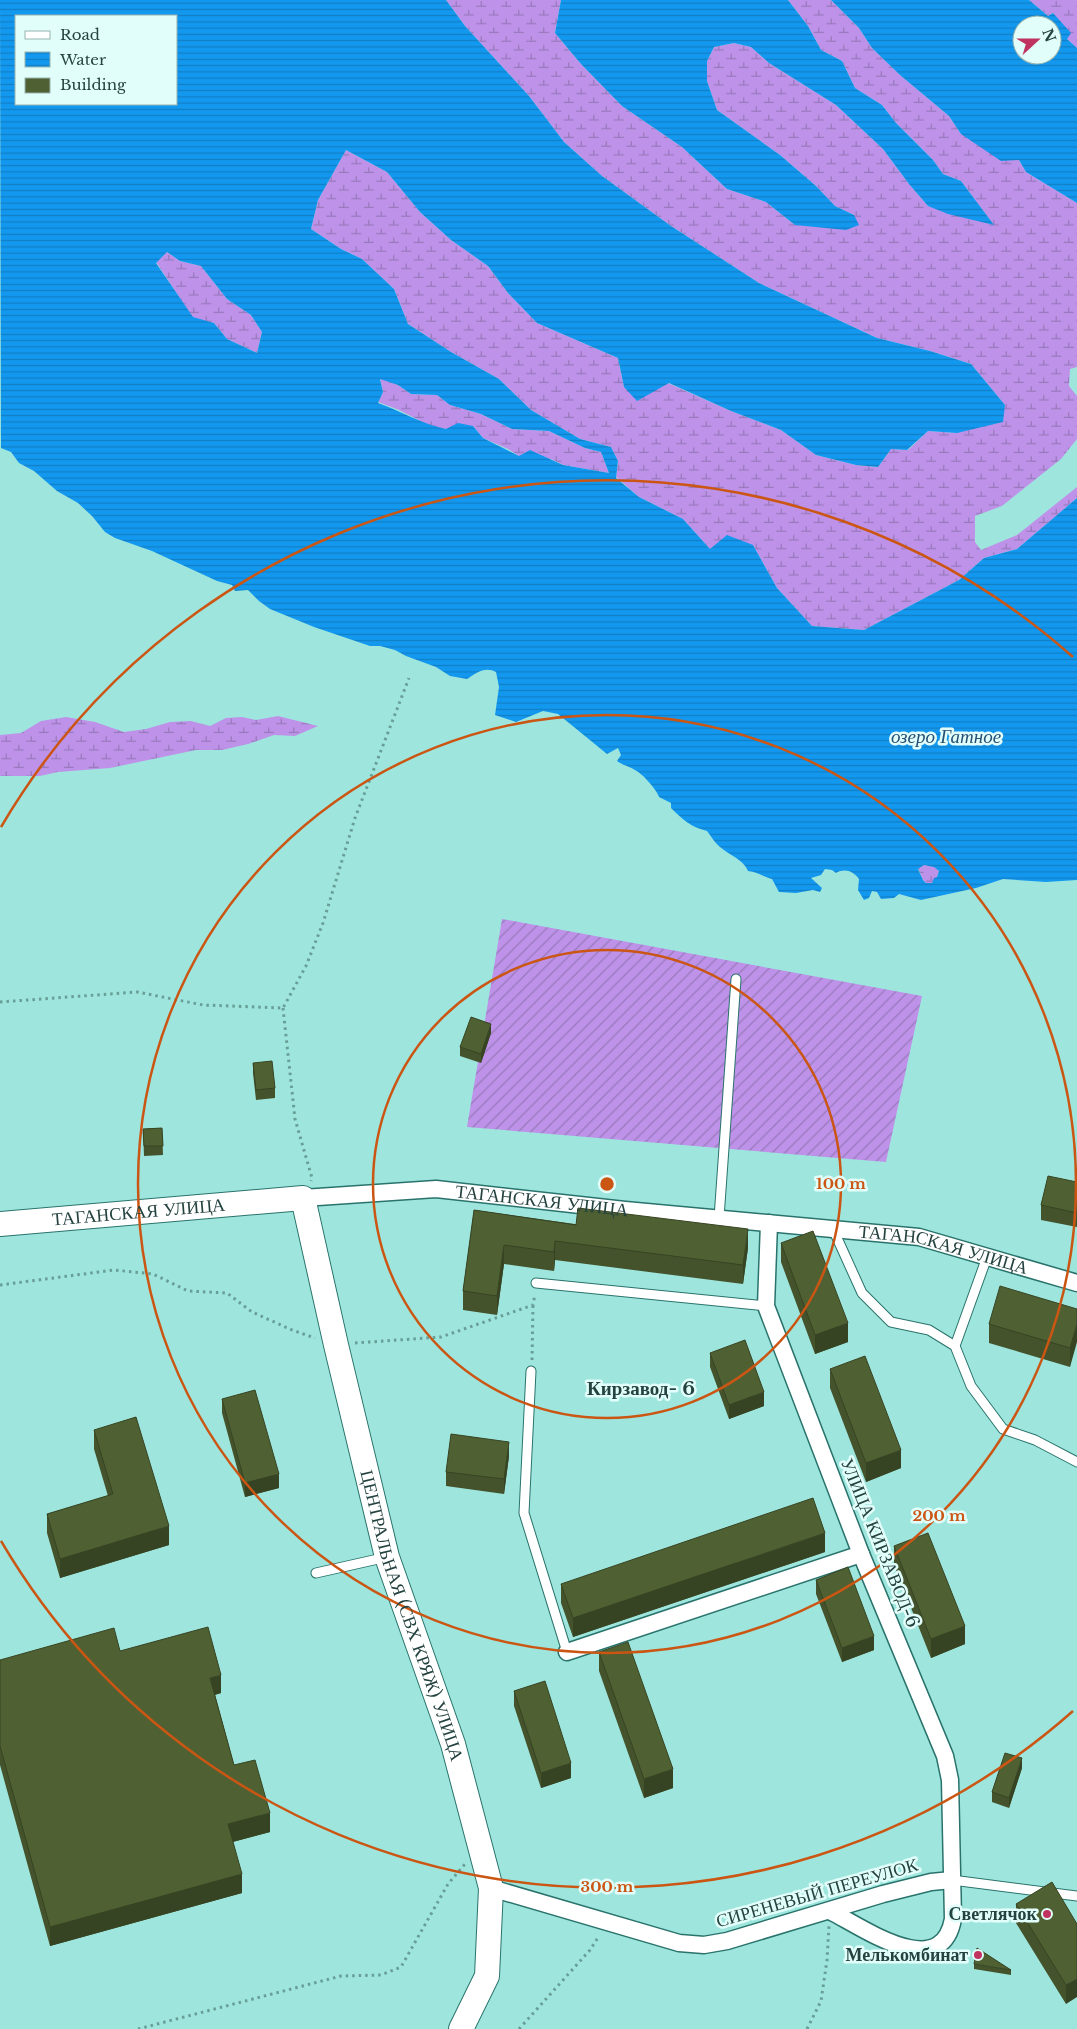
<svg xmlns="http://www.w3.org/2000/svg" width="1077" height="2029" viewBox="0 0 1077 2029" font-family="'Libre Baskerville',serif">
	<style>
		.wetland { fill: url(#wetland-marsh) }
		.garden { fill: url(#garden-furrows) }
		.water { fill: url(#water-rules); fill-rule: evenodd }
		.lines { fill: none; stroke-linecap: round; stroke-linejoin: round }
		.lane-casing { stroke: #29736c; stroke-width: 11 }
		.street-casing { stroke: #29736c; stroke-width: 19 }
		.secondary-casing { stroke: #29736c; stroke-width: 26 }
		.path { stroke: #689e97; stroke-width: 3; stroke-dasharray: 2.5 4; stroke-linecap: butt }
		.lane { stroke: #fff; stroke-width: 9 }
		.street { stroke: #fff; stroke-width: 16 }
		.secondary { stroke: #fff; stroke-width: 24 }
		.wall { fill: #44532b }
		.shaded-wall { fill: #374423 }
		.building { fill: #4f6132; stroke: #374423 }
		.ring { fill: none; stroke: #cb5614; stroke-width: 2.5 }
		.poi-dot { fill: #c03260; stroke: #e2fefa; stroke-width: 2 }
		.labels { text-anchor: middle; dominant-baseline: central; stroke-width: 5; stroke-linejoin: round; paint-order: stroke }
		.street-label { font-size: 18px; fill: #24423f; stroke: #e2fefa }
		.poi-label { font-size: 18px; font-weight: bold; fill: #24423f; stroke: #e2fefa; text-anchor: end }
		.water-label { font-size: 19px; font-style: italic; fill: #255176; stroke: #e2fefa }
		.neighbourhood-label { font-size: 19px; font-weight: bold; fill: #24423f; stroke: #e2fefa }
		.centre { fill: #cb5614; stroke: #e2fefa; stroke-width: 2.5 }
		.ring-label { font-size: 15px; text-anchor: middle; font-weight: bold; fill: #cb5614; stroke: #e2fefa; stroke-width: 5; stroke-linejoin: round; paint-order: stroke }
	</style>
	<defs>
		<pattern id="wetland-marsh" width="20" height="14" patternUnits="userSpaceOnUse" patternTransform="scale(1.25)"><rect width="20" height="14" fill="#bd92e8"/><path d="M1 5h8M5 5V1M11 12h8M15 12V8" fill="none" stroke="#9979bd"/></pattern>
		<pattern id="garden-furrows" width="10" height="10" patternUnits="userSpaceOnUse" patternTransform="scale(1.25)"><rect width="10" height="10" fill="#bd92e8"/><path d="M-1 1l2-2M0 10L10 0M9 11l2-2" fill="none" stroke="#9979bd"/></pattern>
		<pattern id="water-rules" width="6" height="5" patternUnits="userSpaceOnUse" patternTransform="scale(1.25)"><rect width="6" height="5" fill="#1398f0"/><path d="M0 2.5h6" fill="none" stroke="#117ec4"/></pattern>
	</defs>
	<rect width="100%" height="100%" fill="#9ee6dd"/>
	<path class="wetland" d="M446,0h115l-6,33 26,31 41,42 60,41 45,42 39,13 29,23 59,-10 -19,-9 -19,-20 -36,-31 -63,-45 -10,-29v-20l7,-14 20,-4 17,4 18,16 67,42 47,44 26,35 19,22 65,18 -32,-43 -18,-7 -10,-14 -37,-37 -14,-18 -27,-17 -13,-27 -21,-11 -13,-24 -20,-26h43l28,28 13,20 28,27 49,41 12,18 58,26 7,12 51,31v164l-7,2 -1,17 8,10v43l-16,20 -59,47 -27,10v26l6,8 36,-15 60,-48v11l-60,51 -33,9 -25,22 -95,50 -52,-4 -35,-38 -24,-43 -43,4 -27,-30 -44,-22 -23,-20 2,-16 -7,-14 -31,-8 -49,-29 -32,-31 -48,-27 -43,-28 -14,-35 -32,-30 -21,-10 -30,-20 7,-29 28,-50 41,22 33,40 31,28 37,26 20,27 29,30 81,35 6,29 44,-4 63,28 50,19 35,25 40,10 22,2 13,-18 17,1 20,-19 29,2 48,-28 -34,-41 -41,-13 -53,-13 -118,-55 -88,-57 -69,-50 -38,-34 -35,-46 -64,-70z
		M1029,0h48v48l-10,-9 -14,-26 -5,3z
		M167,252l13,9 21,5 26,33 24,16 11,17 -5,21 -30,-14 -13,-16 -21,-5 -37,-56z
		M380,378l18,7 13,9 26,1 13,10 31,9 31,15 37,2 36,17 16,4 8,21 -46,-8 -12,-6 -32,-3 -11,-7 -25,-11 -10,-12 -27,3 -16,-3 -31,-16 -21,-8 5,-10z
		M278,716l40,10 -23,10 -21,-1 -26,9 -26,6h-26l-86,18 -52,4 -18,4h-40v-41l21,-2 20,-12 25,-4 29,5 29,10 22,-3 24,-7 21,-1 19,5 16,-8 16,-1 14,3z
		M924,865l10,1 5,5 -2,6 -5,6h-6l-3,-3 -5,-12z"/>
	<path class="garden" d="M502,919l420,77 -36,166 -419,-35z"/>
	<path class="water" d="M0,0h446l19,26 64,70 35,46 38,34 69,50 88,57 118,55 53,13 41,13 34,41 -2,17 -46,11 -29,-2 -21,19 -16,-1 -13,18 -22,-2 -40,-10 -35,-25 -50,-19 -62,-28 -32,18 -13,-14 -6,-29 -81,-35 -29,-30 -20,-27 -37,-26 -31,-28 -33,-40 -41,-22 -28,50 -7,29 30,20 21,10 32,30 14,35 43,28 48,27 32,31 49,29 31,8 7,14 -2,17 23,19 44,22 27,30 17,-14 26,10 24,43 35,38 52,4 95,-50 25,-22 33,-9 60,-51v382l-31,2 -43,-3 -27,9 -55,12 -22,-6 -5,4 -13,1 -4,-7 -5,-1 -3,7 -5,2 -6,-10 1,-11c-6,-8 -14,-11 -23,-6l-4,-3 -7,-1 -4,6 -10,3 11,10 -2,4 -7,-2 -17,3 -17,-1 -7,-13c-9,-2 -14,-7 -24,-8 -5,-12 -19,-16 -28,-24 -5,-4 -9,-11 -13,-16 -16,-4 -24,-11 -36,-23v-5l-12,-6c-2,-7 -16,-23 -24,-27 -6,-4 -11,-4 -18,-9l4,-6 -3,-7 -11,6 -49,-40 -15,-3 -27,11 -21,-7 4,-28 -3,-15c-11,-6 -20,1 -29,7l-17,-3 -14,-9 -30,-11 -11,-6 -15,-4h-10l-56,-19 -44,-18 -11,-8 -11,-11 -13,1 -3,-6 -15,-4 -65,-30 -37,-13 -10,-6 -13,-16 -14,-13 -21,-12 -23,-20 -15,-8 -8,-11 -10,-4zM176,16v88h-160v-88zM167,252l13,9 21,5 26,33 24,16 11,17 -5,21 -30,-14 -13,-16 -21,-6 -37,-54zM380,379l18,6 13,9 26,1 13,10 31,9 31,15 37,2 36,17 16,4 8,21 -46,-8 -33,-15 -11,6 -36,-18 -10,-12 -15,-3 -12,6c-24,-5 -45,-18 -68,-26l5,-11zM924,865l10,2 5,4 -2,6 -3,1 -2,5h-6l-3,-3 -5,-11z
		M561,0h227l20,26 13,24 21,11 13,27 27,17 14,18 37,37 10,14 18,7 33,44 -46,-11 -20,-8 -19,-22 -26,-35 -47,-44 -67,-42 -18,-16 -17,-4 -20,4 -7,14v20l10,29 63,45 36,31 19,20 19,9 5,10 -13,5 -51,-5 -29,-23 -39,-13 -45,-42 -60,-41 -41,-42 -26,-31z
		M831,0h198l19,16 5,-3 18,20 -4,6 10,9v155l-51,-31 -7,-12 -18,1 -40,-27 -12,-18 -49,-41 -28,-27 -13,-20zM1022,25h30v30h-30z"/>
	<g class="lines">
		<defs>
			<path id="lane" d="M719,1218l17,-239
				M833,1229l29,64 29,29 38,8 26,16 16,40 32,43 32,11 42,22
				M536,1283l230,23
				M955,1346l32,-89
				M531,1371l-7,142 43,139
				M316,1573l71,-16
				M952,1880l125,16"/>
			<g id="street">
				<path id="s1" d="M303,1198l133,-9 189,21 294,27 158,46"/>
				<path d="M769,1223l-3,83 95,248 84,202 5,24 3,139c-12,65 -91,8 -123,-8"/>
				<path d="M567,1652l294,-98"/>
				<path d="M491,1888l188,55 25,2 23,-4 156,-47 48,-12 21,-2"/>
			</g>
			<g id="secondary">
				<path id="s2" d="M0,1224l303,-26 33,147 51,212 66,187 38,144 -4,88 -26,53"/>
			</g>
		</defs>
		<use href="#lane" class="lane-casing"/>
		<use href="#street" class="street-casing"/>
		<use href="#secondary" class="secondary-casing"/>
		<path class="path" d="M0,1002l137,-10 66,13 80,3 23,-42 17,-43 32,-105 54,-140
			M283,1008l12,111 17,59 -1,3
			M0,1285l114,-15 39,4 35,17 39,2 25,19 40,18 23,8
			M355,1343l86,-6 92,-32 2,-11
			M532,1360l1,-55
			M138,2029l203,-53 40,-1 20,-8 47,-83 17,-20
			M519,2029l71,-79 9,-14
			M807,2029l14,-28 6,-41 2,-34"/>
		<use href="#lane" class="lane"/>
		<use href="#street" class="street"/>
		<use href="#secondary" class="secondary"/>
	</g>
	<path class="wall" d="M491,1033l-10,30 -21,-7v-9z
		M253,1063l22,25v10l-19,2 -3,-27z
		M162,1128l1,27 -19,1 -1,-27z
		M1077,1182v45l-36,-7v-15z
		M474,1210l274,38 -5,36 -188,-24 -1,11 -50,-7 -7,51 -34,-5v-19z
		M781,1243l67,99 -33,12 -34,-92z
		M1077,1309l-7,58 -81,-24v-19z
		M710,1353l54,53 -35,13 -19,-52z
		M830,1369l71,99 -35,14 -36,-94z
		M222,1399l57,89 -34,9 -23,-84z
		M94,1430l75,115 -109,33 -13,-45v-19l61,-18 -14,-47z
		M509,1456l-5,38 -58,-8v-14z
		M894,1546l71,98 -34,14 -37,-93z
		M825,1552l-252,85 -12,-34v-19z
		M816,1580l58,70 -32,12 -26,-68z
		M120,1651l101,42 -6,2 19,70 36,67 -37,10 9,51 -192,53 -50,-181v-105z
		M599,1652l74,136 -29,10 -45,-127z
		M514,1691l57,87 -30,10 -27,-82z
		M1022,1768l-13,40 -17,-6v-10z
		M1016,1904l61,20 -11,80 -50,-81z
		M974,1964l37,6v5l-37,-6z"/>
	<path class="shaded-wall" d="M491,1024v9l-10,30v-9z
		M748,1229v19l-5,36v-19z
		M555,1241v19l-1,11v-19z
		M504,1245v19l-7,51v-19z
		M848,1323v19l-33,12v-19z
		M1077,1324v18l-7,25v-19z
		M764,1392v14l-35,13v-14z
		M509,1442v14l-5,38v-15z
		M901,1450v18l-35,14v-19z
		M279,1474v14l-34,9v-14z
		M169,1526v19l-109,33v-19z
		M825,1533v19l-252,85v-19z
		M965,1626v18l-34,14v-19z
		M874,1636v14l-32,12v-14z
		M221,1675v18l-11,3v-18z
		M1022,1758v10l-13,40v-10z
		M571,1763v15l-30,10v-15z
		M673,1769v19l-29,10v-19z
		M270,1813v19l-42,11v-19z
		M242,1874v19l-192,53v-19z
		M1077,1979v18l-11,7v-19z"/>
	<path class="building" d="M471,1017l20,7 -10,30 -21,-7z
		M272,1061l3,27 -19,2 -3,-27z
		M162,1128l1,18h-19l-1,-17z
		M1048,1176l29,6v31l-36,-8z
		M578,1208l170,21 -5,36 -188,-24 -1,11 -50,-7 -7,51 -34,-5 11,-81 102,15z
		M813,1231l35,92 -33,12 -34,-92z
		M1000,1286l77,23v15l-7,24 -81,-24z
		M745,1340l19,52 -35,13 -19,-52z
		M865,1356l36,94 -35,13 -36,-94z
		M255,1390l24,84 -34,9 -23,-84z
		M136,1417l33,109 -109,33 -13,-45 66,-20 -19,-64z
		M451,1434l58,8 -5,37 -58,-7z
		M813,1498l12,35 -252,85 -12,-34z
		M928,1533l37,93 -34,13 -37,-93z
		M848,1567l26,69 -32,12 -26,-68z
		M208,1627l13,48 -11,3 24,87 21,-5 15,53 -42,11 14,50 -192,53 -50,-181v-86l114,-32 6,23z
		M628,1642l45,127 -29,10 -45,-127z
		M545,1681l26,82 -30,10 -27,-82z
		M1005,1753l17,5 -13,40 -17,-6z
		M1052,1882l25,42v55l-11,6 -50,-81z
		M977,1948l34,22 -37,-6z"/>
	<g class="ring">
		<circle cx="607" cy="1184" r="234"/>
		<circle cx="607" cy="1184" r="469"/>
		<path d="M1073 1711A703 703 0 0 1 1 1541M1 827A703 703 0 0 1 1073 657"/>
	</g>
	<g class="poi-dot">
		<circle cx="1047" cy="1914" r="5"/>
		<circle cx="978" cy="1955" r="5"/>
	</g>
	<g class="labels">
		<g class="street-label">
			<text stroke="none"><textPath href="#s1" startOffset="240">ТАГАНСКАЯ УЛИЦА</textPath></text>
			<text stroke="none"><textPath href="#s2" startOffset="139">ТАГАНСКАЯ УЛИЦА</textPath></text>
			<text stroke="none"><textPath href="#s1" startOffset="645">ТАГАНСКАЯ УЛИЦА</textPath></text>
			<text transform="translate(880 1543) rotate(68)">УЛИЦА КИРЗАВОД-6</text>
			<text stroke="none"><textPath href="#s2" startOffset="736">ЦЕНТРАЛЬНАЯ (СВХ КРЯЖ) УЛИЦА</textPath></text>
			<text transform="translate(817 1893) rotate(-16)">СИРЕНЕВЫЙ ПЕРЕУЛОК</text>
		</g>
		<g class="poi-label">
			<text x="1037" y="1914">Светлячок</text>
			<text x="968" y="1955">Мелькомбинат</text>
		</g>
		<g class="water-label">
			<text x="946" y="736">озеро Гатное</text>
		</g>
		<g class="neighbourhood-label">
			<text x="641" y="1388">Кирзавод- 6</text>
		</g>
	</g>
	<circle cx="607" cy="1184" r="8" class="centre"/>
	<g class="ring-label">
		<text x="841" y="1189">100 m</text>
		<text x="939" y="1521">200 m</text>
		<text x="607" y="1892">300 m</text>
	</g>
	<rect x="15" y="15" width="162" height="90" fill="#e2fefa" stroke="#96b3af"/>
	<rect x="25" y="31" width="25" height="8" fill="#ffffff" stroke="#96b3af"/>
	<text x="60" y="40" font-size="15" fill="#24423f">Road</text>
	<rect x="25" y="52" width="25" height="15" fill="url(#water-rules)" stroke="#96b3af"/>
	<text x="60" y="65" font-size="15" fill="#24423f">Water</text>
	<rect x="25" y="78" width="25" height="15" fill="#4f6132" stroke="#96b3af"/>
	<text x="60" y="90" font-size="15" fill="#24423f">Building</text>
	<g transform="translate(1037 40) rotate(69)"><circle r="24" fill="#e2fefa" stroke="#96b3af"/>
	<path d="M0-4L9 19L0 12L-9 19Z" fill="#c03260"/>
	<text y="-8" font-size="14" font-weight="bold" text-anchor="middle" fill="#24423f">N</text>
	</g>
</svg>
